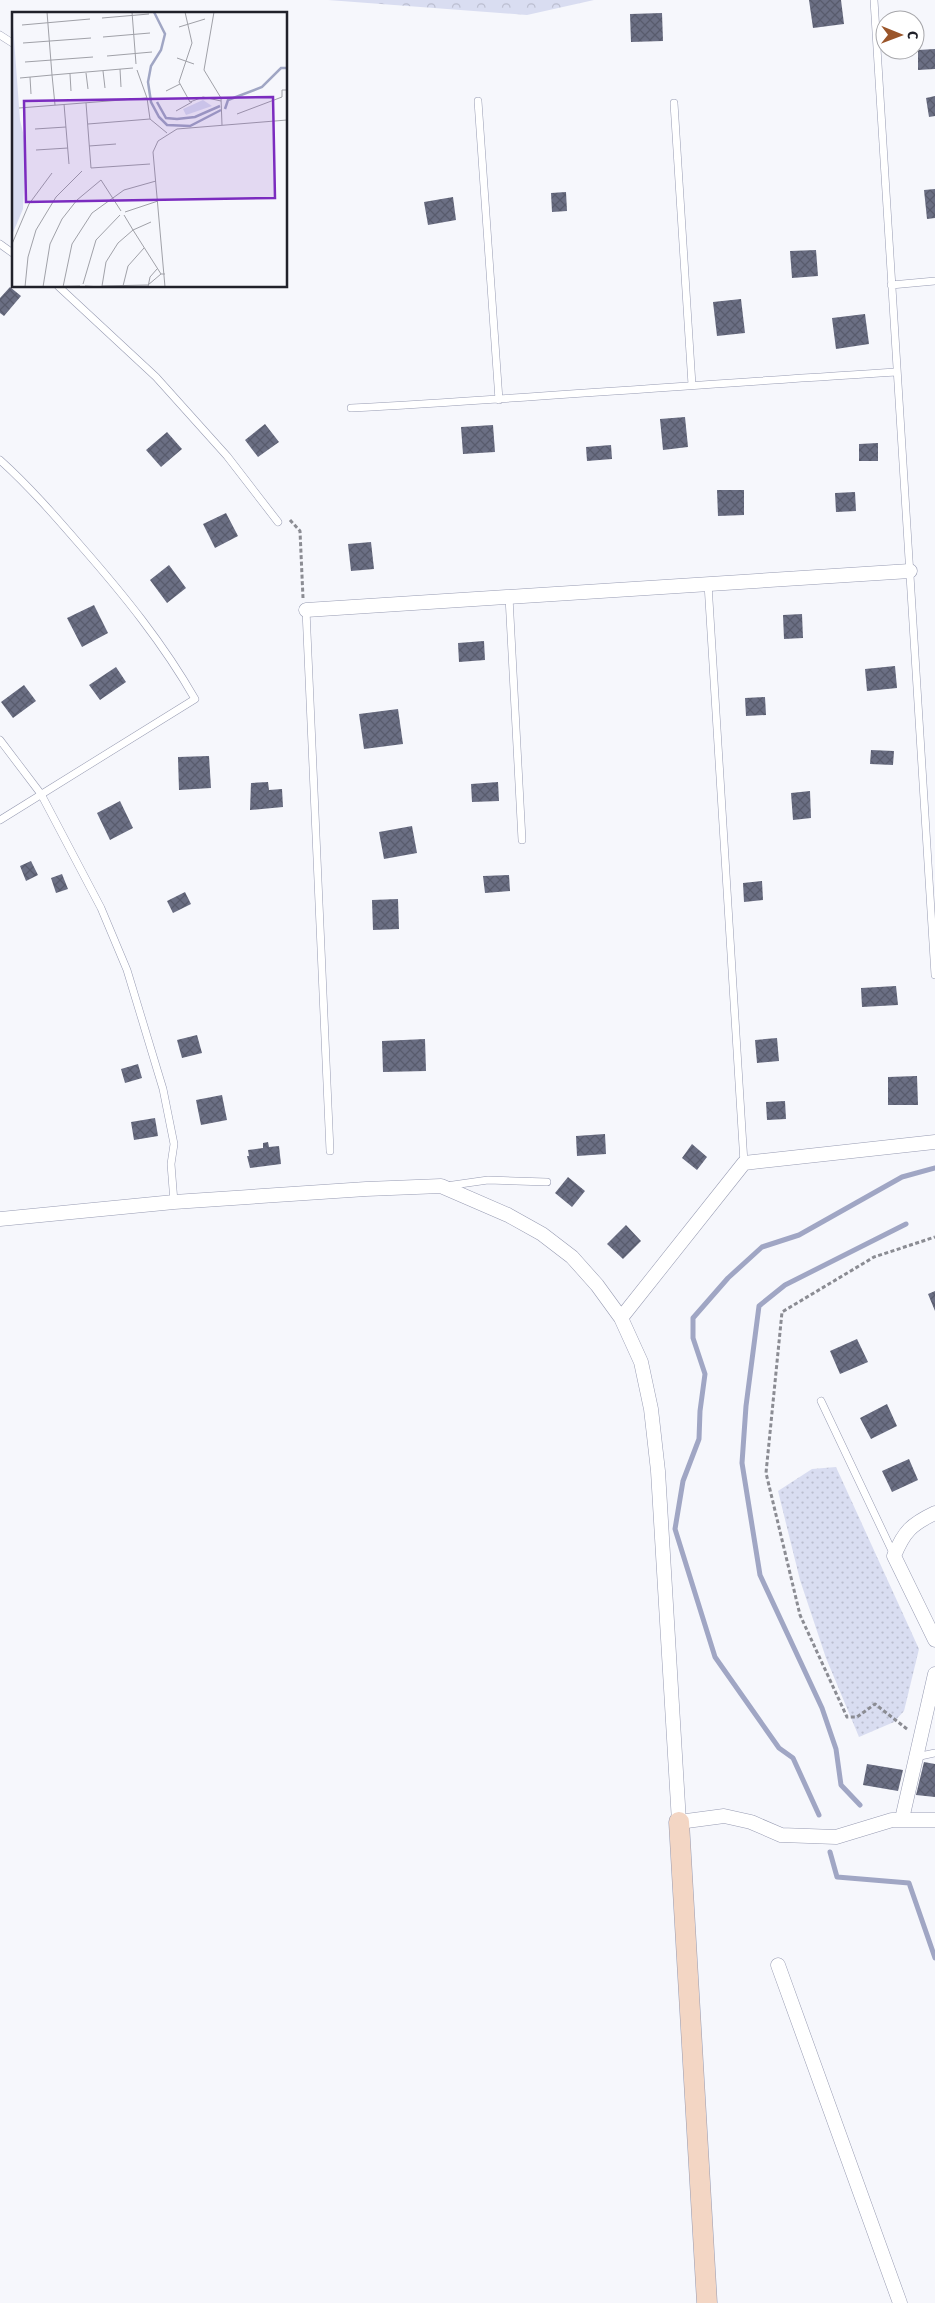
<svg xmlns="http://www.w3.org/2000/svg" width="935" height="2303" viewBox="0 0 935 2303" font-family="'Fira Sans',sans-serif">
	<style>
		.grass { fill: url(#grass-dots) }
		.forest { fill: url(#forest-crowns) }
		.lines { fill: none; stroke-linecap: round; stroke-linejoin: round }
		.stream { stroke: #a0a6c4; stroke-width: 5 }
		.building { fill: url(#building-cross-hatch) }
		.lane-casing { stroke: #979bb2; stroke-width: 8 }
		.street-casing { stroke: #979bb2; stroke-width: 15 }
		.secondary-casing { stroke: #979bb2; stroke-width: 21 }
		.path { stroke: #8b8c93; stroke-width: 3; stroke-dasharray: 4 2.5; stroke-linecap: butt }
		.lane { stroke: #fff; stroke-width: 7 }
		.street { stroke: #fff; stroke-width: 14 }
		.secondary { stroke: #f3d6c4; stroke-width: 20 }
		.inset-river { fill: none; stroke: #a0a6c4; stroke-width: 2.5 }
		.inset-road { fill: none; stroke: #a0a1a8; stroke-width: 1 }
		.view { fill: #7b2cbf; fill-opacity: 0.15; stroke: #7b2cbf; stroke-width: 2.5 }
		.inset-edge { fill: none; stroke: #20212a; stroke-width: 2.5 }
	</style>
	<defs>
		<pattern id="grass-dots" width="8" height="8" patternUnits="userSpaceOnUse" patternTransform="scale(1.25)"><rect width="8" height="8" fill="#d9ddf1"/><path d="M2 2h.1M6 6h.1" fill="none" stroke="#babdcf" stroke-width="1.8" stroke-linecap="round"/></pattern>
		<pattern id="forest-crowns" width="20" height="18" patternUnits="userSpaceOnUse" patternTransform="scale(1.25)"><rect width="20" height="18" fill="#d9ddf1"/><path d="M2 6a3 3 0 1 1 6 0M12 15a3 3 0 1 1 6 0" fill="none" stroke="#babdcf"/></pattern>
		<pattern id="building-cross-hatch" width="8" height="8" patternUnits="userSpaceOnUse" patternTransform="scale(1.25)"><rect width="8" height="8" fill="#6b6f84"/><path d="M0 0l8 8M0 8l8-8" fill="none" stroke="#585b6c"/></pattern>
	</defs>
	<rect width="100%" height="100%" fill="#f6f7fc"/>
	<path class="grass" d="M836,1467l83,182 -15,62 -10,11 -35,15 -33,-79 -26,-78 -22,-89 34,-22z"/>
	<path class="forest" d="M328,0h266l-67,15z"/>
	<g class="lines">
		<path class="stream" d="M860,1805l-19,-20 -5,-36 -14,-41 -62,-133 -18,-112 4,-57 13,-100 26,-21 121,-61
			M819,1815l-26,-57 -14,-10 -64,-91 -40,-128 8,-48 16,-42 1,-28 5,-37 -12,-36v-20l35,-40 34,-31 37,-12 103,-58 33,-9
			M830,1852l7,25 72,6 26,75"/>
	</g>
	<path class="building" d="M809,0h32l3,24 -31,4z
		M662,13l1,28 -32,1 -1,-28z
		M935,49v20l-17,1v-20z
		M935,96v20l-6,1 -3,-19z
		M935,189v29l-8,1 -3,-29z
		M566,192l1,19 -15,1 -1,-19z
		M453,197l3,23 -28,5 -4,-23z
		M816,250l2,26 -26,2 -2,-27z
		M10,287l11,9 -17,20 -4,-3v-15z
		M741,299l4,34 -28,3 -4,-34z
		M865,314l4,30 -33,5 -4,-31z
		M685,417l3,30 -25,3 -3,-31z
		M265,424l14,18 -21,15 -13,-17z
		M493,425l2,27 -32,2 -2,-27z
		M167,432l15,17 -21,18 -15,-17z
		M878,443v18h-19v-17z
		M611,445l1,14 -25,2 -1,-14z
		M717,490h27v25l-26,1z
		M855,492l1,19 -20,1 -1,-19z
		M226,513l12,23 -23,12 -12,-24z
		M371,542l3,27 -23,2 -3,-27z
		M169,565l17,23 -19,15 -17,-23z
		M94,605l14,28 -26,14 -15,-29z
		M802,614l1,24 -19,1 -1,-24z
		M484,641l1,19 -26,2 -1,-19z
		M895,666l2,22 -30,3 -2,-22z
		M116,667l10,15 -26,18 -11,-15z
		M24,685l12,16 -23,17 -12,-16z
		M765,697l1,18 -20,1 -1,-18z
		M398,709l5,35 -39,5 -5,-35z
		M871,750l23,1 -1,14 -23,-1z
		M209,756l2,32 -32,2 -1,-33z
		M268,782l1,8 13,-1 1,18 -33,3 1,-27z
		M498,782l1,19 -27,1 -1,-18z
		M810,791l1,27 -18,2 -2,-27z
		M120,801l13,27 -23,12 -13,-27z
		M412,826l5,27 -33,6 -5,-27z
		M31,861l7,14 -12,6 -6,-15z
		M62,874l6,15 -12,4 -5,-15z
		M509,875l1,16 -25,2 -2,-17z
		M762,881l1,19 -19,2 -1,-19z
		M185,892l6,12 -18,9 -6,-12z
		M398,899l1,30 -26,1 -1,-30z
		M896,986l2,19 -36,2 -1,-19z
		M197,1035l5,18 -20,5 -5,-18z
		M777,1038l2,23 -22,2 -2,-23z
		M425,1039l1,32 -43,1 -1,-31z
		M138,1064l4,14 -17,5 -4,-14z
		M917,1076l1,29h-30v-28z
		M222,1095l5,25 -26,5 -5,-25z
		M785,1101l1,18 -19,1 -1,-18z
		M155,1118l3,18 -24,4 -3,-18z
		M605,1134l1,20 -29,2 -1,-20z
		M268,1142l1,5 10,-1 2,18 -31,4 -3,-12h2l-1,-6 15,-2v-5z
		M692,1144l15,13 -10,13 -15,-12z
		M568,1177l17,14 -13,16 -17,-14z
		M626,1225l15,16 -18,18 -16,-15z
		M935,1291v20l-7,-17z
		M857,1339l11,23 -28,12 -10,-23z
		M887,1404l10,22 -26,13 -11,-21z
		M909,1459l9,21 -26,12 -10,-21z
		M924,1762l11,2v33l-19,-2z
		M867,1764l36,6 -5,21 -35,-6z"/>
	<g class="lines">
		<defs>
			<path id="lane" d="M874,0l61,975
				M0,35l14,9
				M478,101l21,299
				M674,103l18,282
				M0,244l14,10
				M891,285l44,-4
				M58,286l98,91 71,79 51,66
				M351,408c182,-10 364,-25 546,-36
				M0,460c29,26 55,56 81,86 42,48 82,97 114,153l-195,121
				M708,584l36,579
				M509,597l13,243
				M306,610l24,541
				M0,740l41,54 60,114 26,62 36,119 11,55 -3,20 3,38
				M446,1186l42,-6 59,2
				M821,1401l73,154
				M916,1757l19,-4"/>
			<path id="street" d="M306,610l604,-39
				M0,1219l174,-17 192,-13 75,-3 67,29 34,19 30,23 25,28 24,33 20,44 10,47 7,62 21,351 45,-6 27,6 30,13 55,2 56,-17h43
				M621,1318l123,-155 191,-21
				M935,1513c-23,11 -31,18 -41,43l41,84
				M902,1819l33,-145
				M778,1965l122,338"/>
			<path id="secondary" d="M679,1822l28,481"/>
		</defs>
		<use href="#lane" class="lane-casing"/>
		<use href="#street" class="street-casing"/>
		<use href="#secondary" class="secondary-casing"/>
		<path class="path" d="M290,520l10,11 3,67
			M907,1729l-32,-25 -18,13h-10l-47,-102 -34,-142 16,-161 92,-55 61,-20"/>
		<use href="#lane" class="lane"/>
		<use href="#street" class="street"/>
		<use href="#secondary" class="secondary"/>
	</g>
	<g transform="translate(12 12)">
		<rect width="275" height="275" fill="#f6f7fc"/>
		<path d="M191,88l9,6 -26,9 -3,-6z" fill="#d9ddf1"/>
		<path d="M0,0l8,108 6,25 -3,64 -11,26z" fill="#d9ddf1"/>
		<path class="inset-river" d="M142,0l11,22 -4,16 -10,16 -3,16 3,20 8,15 8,8 23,1 31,-16M145,90l9,16 11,1 18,-2 25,-11M213,97l3,-9 34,-13 19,-19h6"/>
		<path class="inset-road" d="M35,0l5,63 81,-7M120,0l4,52M173,0l7,31 -13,39 11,20 13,-5 18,4M202,0l-10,58 17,28 1,27M90,6l47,-4M10,13l68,-6M167,15l26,-8M91,25l47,-4M11,31l68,-5M95,44l45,-4M165,46l17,6M13,50l68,-5M108,57l1,18M125,58l10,28 3,21 17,14M91,59l2,17M74,61l2,16M58,62l1,17M18,65l1,17M8,66l32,-3 3,30M154,79l14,-7M74,91l5,65 59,-4M52,92l5,60M7,96l128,-10M164,99l16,-9M225,102l45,-17v-7h5M76,112l62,-5M23,117l31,-2M77,134l27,-2M24,138l32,-2M113,200l33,-11M112,203l9,15 18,-8M0,232l17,-40 23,-31M149,262l-13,11 -46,1 4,-24 12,-19 15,-13 28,44h4M71,272l13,-44 24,-25M73,274l17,1M111,274l5,-20 16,-18M13,275l3,-30 8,-27 20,-33 26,-26M24,275l44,-1M31,275l7,-43 12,-25 15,-19 24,-20 20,31M51,275l9,-43 20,-31 32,-23 32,-9M136,275l2,-10 7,-8M153,275l-12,-135 5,-11 19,-12 110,-9"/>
		<path class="view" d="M261,85l2,101 -249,4 -2,-101z"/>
		<rect width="275" height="275" class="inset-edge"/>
	</g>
	<g transform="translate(900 35) rotate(91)"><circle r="24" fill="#ffffff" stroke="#a6a6aa"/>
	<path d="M0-4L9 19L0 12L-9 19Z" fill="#9a552a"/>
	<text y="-8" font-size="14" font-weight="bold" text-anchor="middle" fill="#20212a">С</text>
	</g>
</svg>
